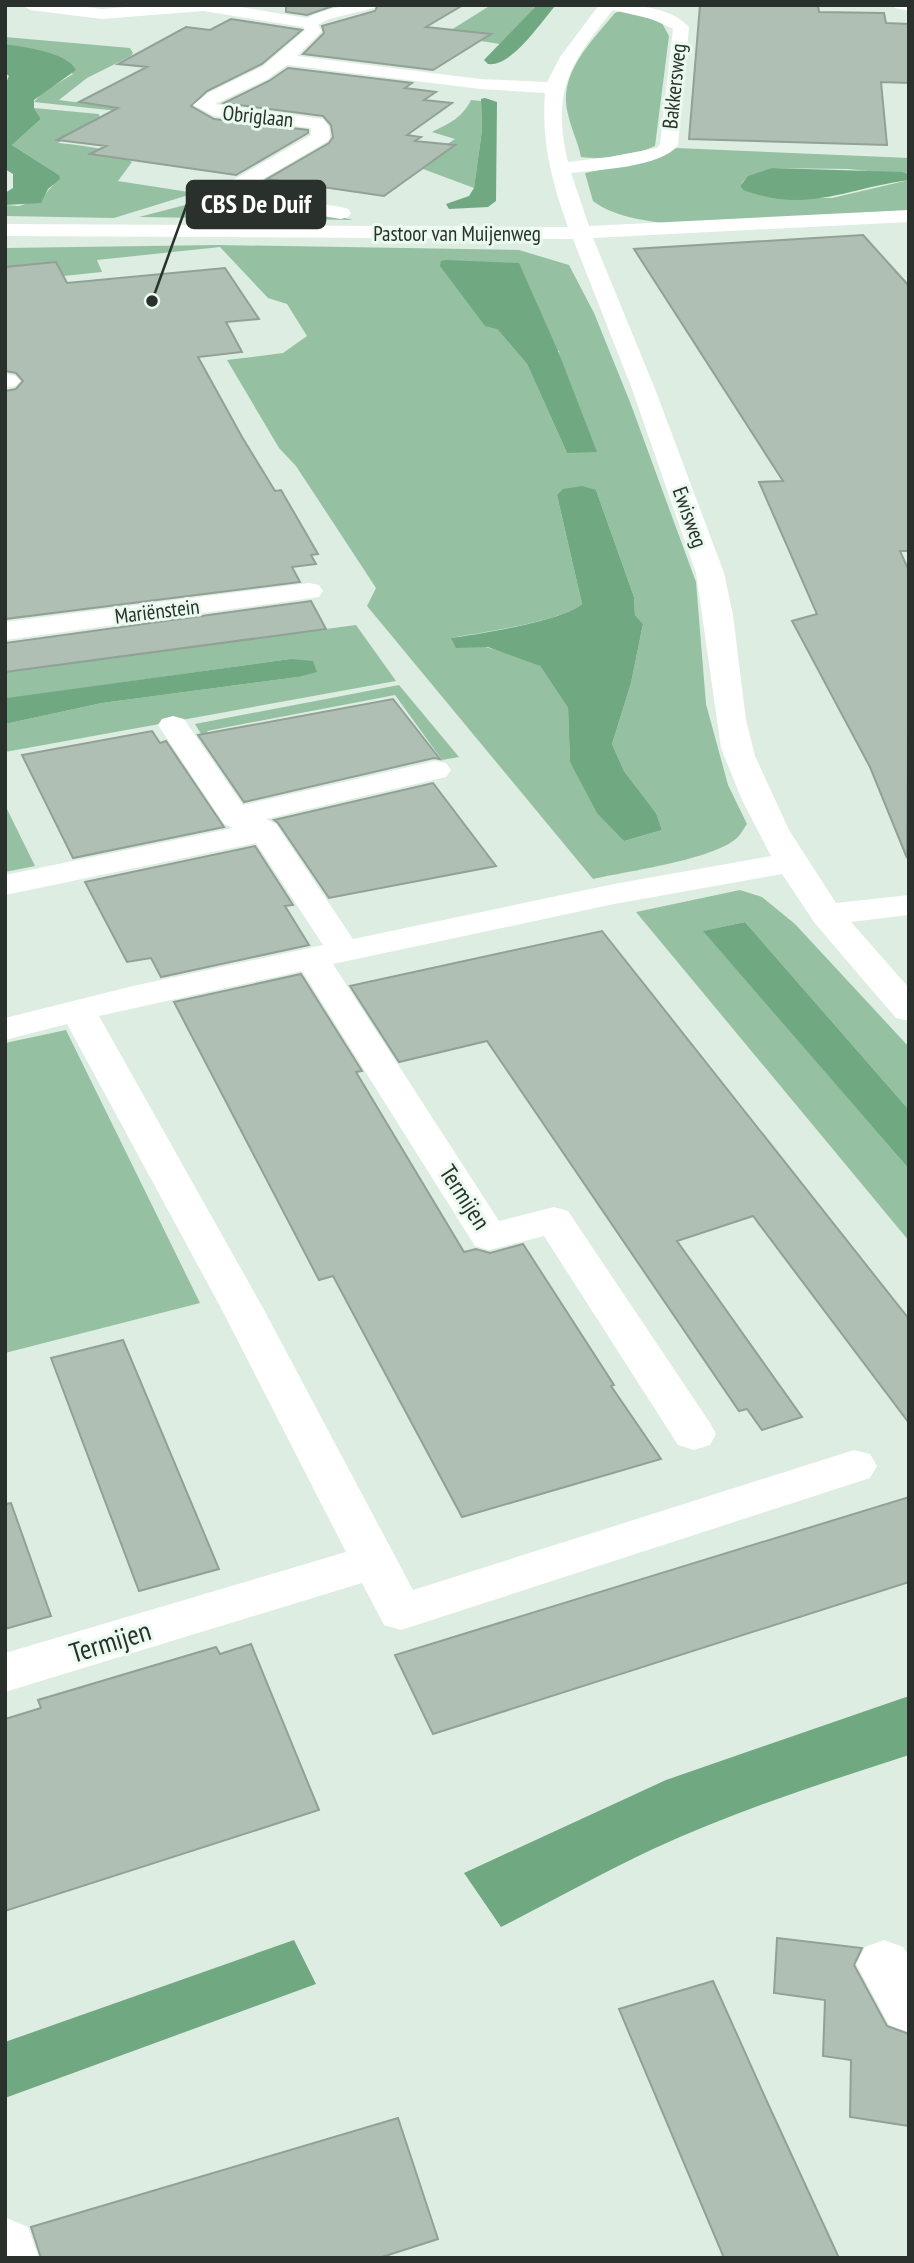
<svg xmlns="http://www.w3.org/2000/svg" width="914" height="2263" viewBox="0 0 914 2263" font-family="'PT Sans Narrow',sans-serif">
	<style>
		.green { fill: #95c1a2; fill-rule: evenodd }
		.water { fill: #70a882 }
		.building { fill: #b0bfb4; stroke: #92a196; stroke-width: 2 }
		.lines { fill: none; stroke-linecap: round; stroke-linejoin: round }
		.minor { fill: #fff; fill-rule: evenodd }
		.labels { text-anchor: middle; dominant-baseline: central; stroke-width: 6; stroke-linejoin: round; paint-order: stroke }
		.far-street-label { font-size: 21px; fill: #2a302b; stroke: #eafaee }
		.street-label { font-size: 24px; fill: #2a302b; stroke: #eafaee }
		.near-street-label { font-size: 28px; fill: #2a302b; stroke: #eafaee }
		.leader { fill: none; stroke: #2a302b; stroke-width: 2.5 }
		.callout-dot { fill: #2a302b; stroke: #eafaee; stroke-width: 2.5 }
		.callout { fill: #2a302b; stroke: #2a302b; stroke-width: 2.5 }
		.callout-label { font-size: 26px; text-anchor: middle; font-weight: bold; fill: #fff }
	</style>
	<rect width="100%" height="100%" fill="#ddede1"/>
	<path class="green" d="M491,5h46l-37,39 -57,-9z
		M623,10l39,13 7,13 -14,110c-22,10 -50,14 -74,11 -3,-15 -10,-28 -13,-43 -11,-40 24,-73 47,-101z
		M5,37l125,11 3,5 -2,3 -44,22 -28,22 91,12 -4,2 -112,-12 8,-9 31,-19 -36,-24 -32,-6z
		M471,100l10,1 1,29 -8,58 -59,-22 40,-27 -23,-7c18,-9 30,-14 39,-32z
		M34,108l65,6 1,5 -42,24c27,3 50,4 74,19l-14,19 77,12 -81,25 -109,-2v-11l14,1 24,-8c5,-9 12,-13 16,-23l-47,-30 29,-26z
		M676,148l233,10v17l-61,-6 -76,-1 -28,12 -4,6 3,4 25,7 64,1 77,-18v31l-240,13c-26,-4 -55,-7 -76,-23l-8,-28 75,-16z
		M235,192l118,28 -214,-3z
		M218,245l301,5 50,15 25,48 36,89 66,180 10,122 22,81 19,39c-3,4 -6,10 -10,14 -25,22 -109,33 -144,41l-226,-273 9,-18 -80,-122 -17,-18 -52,-88 56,-7 24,-17 -20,-32 -19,-6 -48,-51 -123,13 5,12 -97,10v-34zM497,329l62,22 8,102 -40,-89zM596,490l38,107 1,18 8,9 -12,59 -19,61 12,27 32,42 6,17 -38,11 -54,-79 -2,-54 -28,-42 -28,-12 -61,-16c29,-5 112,-17 131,-34l-25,-109z
		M356,625l40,56 -391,71v-28l97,-21 196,-26 -8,-18 -285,40v-27z
		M399,685l60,72 -17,3 -47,-65 -188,36 44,65 -12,-1 -44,-71z
		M5,805l30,61 -30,6z
		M740,890l22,7 33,27 114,123v63l-164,-188 -41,9 205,238v72l-273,-329z
		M66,1030l134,273 -195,50v-310z"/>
	<path class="water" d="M537,5h19c-16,18 -44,62 -68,59l-4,-4z
		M5,44c19,3 62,8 71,26l-42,30v8l7,11 -29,26 47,30 1,4 -12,10 -7,14 -36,2v-12l8,-5v-14l-8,-5v-84l4,-9 -4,-3z
		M485,98l12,4 -1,99 -8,6 -39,2 -3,-5 23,-8 5,-8 8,-58 -1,-31z
		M772,168l130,4 7,3v5c-62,8 -101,34 -166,10l-3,-4 8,-10z
		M446,260l73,3 39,88 39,101 -30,1 -40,-89 -30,-35 -12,-3 -45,-60 1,-5z
		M582,486l14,4 38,107 1,18 8,9 -12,59 -19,61 12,27 32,42 6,17 -38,11 -27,-28 -27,-51 -2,-54 -28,-42 -52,-19 -32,1 -5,-10c28,-4 112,-17 131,-34l-25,-109 6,-6z
		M290,659l23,2 4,11 -19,5 -196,26 -97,21 2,-26z
		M745,922l164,188v59l-206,-238z
		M909,1696v59c-87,28 -173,56 -256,94 -51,24 -101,52 -152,78l-37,-54 202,-93z
		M294,1940l22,44 -311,114v-56z"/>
	<path class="building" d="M286,5h50l-29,10 -21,-3z
		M378,5h85l-37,22 65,7 -58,36 -130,-16 21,-21 -2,-7 53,-15z
		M700,5h118l1,7 65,1 2,10 23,1v59l-28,-1 6,63 -198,-6z
		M231,19l71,11 -40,34 -55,27 -16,15 23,13 94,11v3l-72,42 -146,-21 16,-8 -49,-6 61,-32 -39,-6 68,-35 -29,-3 68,-37 24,3z
		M288,68l124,15 -7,5 31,4 -12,8 28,3 -45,32 14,2 -6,4 40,4 -71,51 -117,-17 62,-36 4,-6 -2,-12 -8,-9 -99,-13 45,-22z
		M863,235l46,51v265h-9l9,20 -2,287 -37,-91 -78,-146 25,-7 -58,-132 24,-1 -149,-232z
		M56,262l11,21 158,-15 34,51 -33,3 16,30 -44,5 44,80 33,54 6,-1 37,64 -7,1 5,9 -24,3 8,15 -295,37v-228l11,-2 7,-8 -7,-8 -11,-2v-104z
		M311,601l15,28 -321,43v-29z
		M393,699l47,60 -6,-1 -190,44 -46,-67z
		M152,731l8,12 6,-2 58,86 -151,31 -51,-103z
		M433,783l63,83 -167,32 -51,-75 -4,-3z
		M255,846l38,59 -8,1 24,39 -148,32 -10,-19 -24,4 -42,-80z
		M602,931l307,388v104l-156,-207 -76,25 125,176 -40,13 -15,-21 -8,2 -252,-370 -88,21 -49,-76z
		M301,974l61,97 -6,1 108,180 12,-3 14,4 33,-9 91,141 -3,1 50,73 -199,58 -129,-241 -14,4 -145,-278z
		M123,1340l96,229 -80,22 -88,-233z
		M909,1497v85l-476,152 -38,-79z
		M11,1503l40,113 -46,13v-125z
		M251,1644l68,166 -314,101v-192l36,-11 -3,-8 178,-53 4,7z
		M777,1938l85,10 -8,17 33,61 22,8v92l-59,-9 1,-57 -28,-4 2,-56 -51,-7z
		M713,1981l56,125 70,152h-115l-105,-249z
		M398,2118l40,121 -59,19h-338l-10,-31z"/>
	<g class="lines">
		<path class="minor" d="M22,5h49l31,4 49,-4h78l78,13c22,-12 44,-13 69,-13l-2,3 -45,11 -11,6 4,6 -25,25 183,23 67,3 13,-25 39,-52c29,0 69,-1 90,22l-11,118c-16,22 -80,25 -107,28l18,53 320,-16v12l-316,16 62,151 69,184 9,42 13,105 9,36 34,74 47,73 73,-8v20l-58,7 58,66v33l-13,-3 -43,-50 -39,-46 -32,-48 -168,30 -281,60 166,257 55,-14 14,4 142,212 6,11 -6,11 -16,5 -16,-5 -134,-209 -55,14 -14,-4 -173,-275 -203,45 164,292 150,282 441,-140 16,4 7,12 -7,12 -469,152 -17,-5 -22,-42 -357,109v-39l341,-101 -125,-244 -154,-284 -62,16v-22l128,-32 190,-41 -67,-102 -251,52v-20l228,-47 -9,-4 -66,-99 4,-6 11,-3 11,3 59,86 192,-44 11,2 5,7 -5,7 -180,42 10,5 77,115 261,-55 157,-28 -29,-56 -21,-52 -25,-175 -64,-184 -59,-150 -568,-3v-12l563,3c-16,-44 -27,-87 -23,-134l-65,-4 -193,-24 -19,14 -53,25 108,15 6,8 1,10 -2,4 -77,45 11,8 79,13 7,2 3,4 -3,4 -7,2 -85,-14c-10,-3 -22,-11 -28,-20l3,-4 80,-46v-7l-97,-12 -21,-11 15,-12 55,-27 42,-36 -2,-3 -100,-16 -101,8 -72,-9zM613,10l39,9 21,10 -13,115 -3,4 -48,9 -41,5c-17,-71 2,-99 45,-152z
			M893,5h16v6l-14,-3z
			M5,374l11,2 4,5 -4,5 -11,2z
			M309,583l10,2 4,6 -4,6 -314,43v-18z
			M884,1940l19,7 6,9v76l-20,-7 -33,-61 9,-17z
			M7,2218l21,9 11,31h-34z"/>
	</g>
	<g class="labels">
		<g class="far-street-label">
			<text transform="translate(674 86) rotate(-84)">Bakkersweg</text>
			<text transform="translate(258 116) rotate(6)">Obriglaan</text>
			<text x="457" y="233">Pastoor van Muijenweg</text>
			<text transform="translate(690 517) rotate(70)">Ewisweg</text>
			<text transform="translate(157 611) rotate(-7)">Mariënstein</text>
		</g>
		<g class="street-label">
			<text transform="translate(465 1197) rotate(57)">Termijen</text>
		</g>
		<g class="near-street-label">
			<text transform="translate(110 1641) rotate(-17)">Termijen</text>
		</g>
	</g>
	<path class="leader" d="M152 301L187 204"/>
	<circle class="callout-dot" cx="152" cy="301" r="7"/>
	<rect class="callout" x="187" y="181" width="138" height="47" rx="7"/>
	<g class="callout-label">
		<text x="256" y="213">CBS De Duif</text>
	</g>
	<rect width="914" height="2263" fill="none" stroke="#2a302b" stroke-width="14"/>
</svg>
